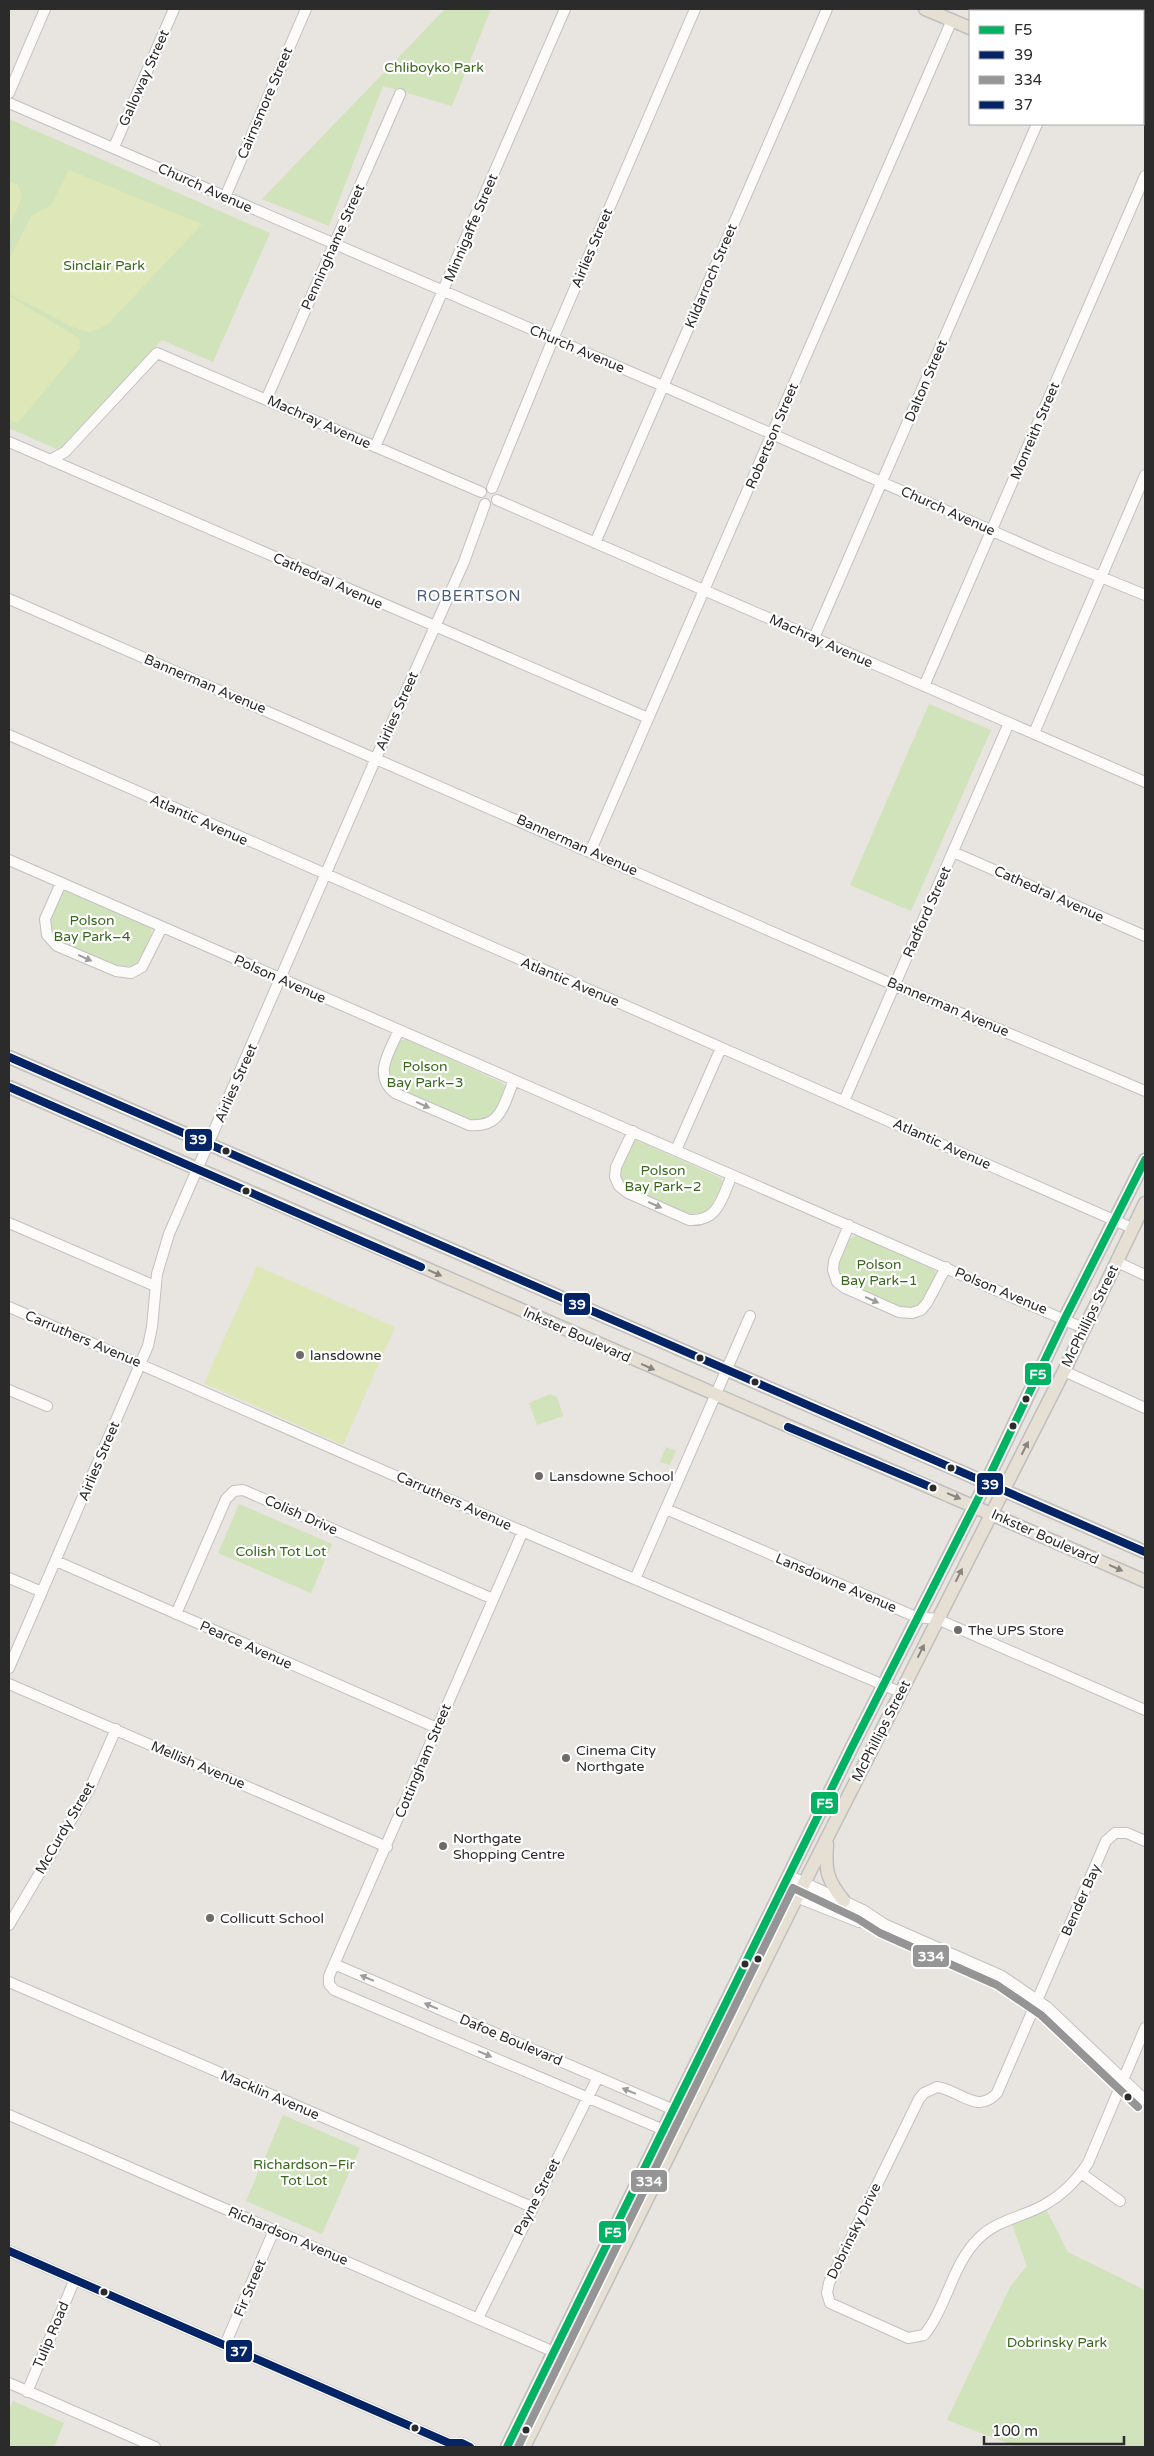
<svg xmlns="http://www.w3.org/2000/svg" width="1154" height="2456" viewBox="0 0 1154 2456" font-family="'Varela Round',sans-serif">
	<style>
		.green { fill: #d1e3ba }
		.pitch { fill: #dee7b7 }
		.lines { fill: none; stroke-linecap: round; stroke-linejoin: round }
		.minor-casing { stroke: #c2c1c1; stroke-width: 12 }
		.major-casing { stroke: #c0bfbe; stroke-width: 15 }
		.minor { stroke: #fcfbfa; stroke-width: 10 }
		.major { stroke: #e6dfd4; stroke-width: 12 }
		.bus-1-casing { stroke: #fff; stroke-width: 11 }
		.bus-2-casing { stroke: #fff; stroke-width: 11 }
		.bus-3-casing { stroke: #fff; stroke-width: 11 }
		.bus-4-casing { stroke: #fff; stroke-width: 11 }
		.bus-1 { stroke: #00b262; stroke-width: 8 }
		.bus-2 { stroke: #052465; stroke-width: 8 }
		.bus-3 { stroke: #959595; stroke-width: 8 }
		.bus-4 { stroke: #052465; stroke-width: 8 }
		.oneway { fill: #9e9d9d }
		.oneway2 { fill: #888580 }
		.bus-dot { fill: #2b2b2b; stroke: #fff; stroke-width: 2 }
		.poi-dot { fill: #6d6c6a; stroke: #fff; stroke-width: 2 }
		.labels { text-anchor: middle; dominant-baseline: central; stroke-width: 4.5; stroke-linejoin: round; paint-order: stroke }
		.park-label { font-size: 14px; fill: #38671b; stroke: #fff }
		.street-label { font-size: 14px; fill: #2b2b2b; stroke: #fff }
		.poi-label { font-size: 14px; fill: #2b2b2b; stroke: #fff; text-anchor: start }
		.neighbourhood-label { font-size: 15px; letter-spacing: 1px; fill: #4b5c7b; stroke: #fff }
		.line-badge { stroke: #fff; stroke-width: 2 }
		.badge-label { font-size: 14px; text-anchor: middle; font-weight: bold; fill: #fff }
	</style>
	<rect width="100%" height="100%" fill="#e8e4e0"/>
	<path class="green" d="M445,9h46l-39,97 -69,-20 -54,140 -67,-27z
		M9,119l261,114 -57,129 -51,-22 -103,110 -50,-22z
		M929,704l62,26 -80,181 -61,-26z
		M65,891l85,37 2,5c-5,11 -9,28 -20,33 -11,4 -72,-21 -79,-30 -5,-8 -4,-18 0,-26 3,-8 5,-16 12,-19z
		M406,1039l97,44 3,6 -15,29 -15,5 -82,-36c-11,-20 -4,-27 5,-46z
		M636,1140l85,38 2,5 -15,29 -15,5c-15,-7 -63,-21 -70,-35 -5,-7 -2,-15 1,-22 3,-8 5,-16 12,-20z
		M857,1235l77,35 2,5 -11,24 -9,9h-16l-55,-25c-12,-14 -3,-28 3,-43z
		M550,1394l7,3 6,19 -26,9 -8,-22z
		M666,1447l10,4 -6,14 -10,-3z
		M239,1504l93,40 -21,49 -93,-40z
		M283,2115l77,33 -38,86 -76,-33z
		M1044,2205l24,47 77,38v157h-127l-71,-27 63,-133 17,-21 -17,-47z
		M13,2401l51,22 -10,24h-45v-36z"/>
	<path class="pitch" d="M69,170l133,54 -96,102 -16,6 -18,-5 -63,-33v-35l22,-43 20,-11z
		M9,181l9,4 4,12 -13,31z
		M9,296l70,42 1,10 -63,76 -8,-4z
		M257,1266l138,61 -52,118 -139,-62z"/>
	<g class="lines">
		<defs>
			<path id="minor" d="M9,93l36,-84
				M9,103l654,283 384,169 98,40
				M114,147l60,-138
				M225,197l81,-188
				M266,400l134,-306
				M9,442l639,276
				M375,447l190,-438
				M50,460l15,-8 92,-99 324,139
				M492,488l61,-149 142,-330
				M497,500l648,282
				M595,543l232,-534
				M9,599l885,386 251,106
				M814,638l223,-514
				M924,686l221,-510
				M1034,733l111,-258
				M9,735l1123,493
				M591,850l361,-830
				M953,852l192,84
				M9,860l1074,468
				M61,883l-16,36 2,16 10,11 59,25 15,2 11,-6 20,-40
				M399,1030c-9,21 -27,45 -4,63l74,32c33,3 34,-20 45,-45
				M844,1101l165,-378
				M633,1131l-17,36 -1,10 4,9 9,7 61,27c30,2 33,-23 43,-45
				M676,1150l45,-102
				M9,1223l146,63
				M849,1225l-15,36 -1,9 4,12 8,6 54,24 13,1 9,-3 6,-7 19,-36
				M1117,1262l28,13
				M9,1307l501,219 390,166
				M1064,1371l81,37
				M9,1390l38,16
				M666,1509l250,108 21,2 208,91
				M523,1531l-194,445v8l5,6 344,146
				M56,1561l381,167
				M9,1578l33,14
				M635,1579l115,-263
				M176,1614l50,-115 8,-8 9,-1 250,109
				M9,1668l139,-322 4,-19 5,-53 12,-40 207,-476 88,-196 21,-58
				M9,1684l378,163
				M1145,1841l-18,-8h-12l-9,8 -109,252c-20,22 -37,-3 -60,-6l-13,6 -5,6 -90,184 -2,10 3,10 78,35 16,-3c23,-28 28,-71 55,-97 18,-18 44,-21 65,-33 18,-10 33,-25 44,-42l57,-135
				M788,1875l75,35 21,14 118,52 45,31 98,93
				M781,1891l78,31 24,2
				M9,1925l81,-137 26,-59
				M334,1964l354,152
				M9,1982l523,225
				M9,2115l559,243
				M1081,2173l39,28
				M9,2251l440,192h13l8,4
				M478,2318l120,-241
				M225,2345l49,-115
				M9,2383l146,64
				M27,2392l48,-113"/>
			<path id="major" d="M925,9l45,19
				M1143,102l2,1
				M9,1057l1136,495
				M9,1087l1136,494
				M827,1844c-2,27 0,36 17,57
				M507,2447l345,-700 134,-264 79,-165 80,-158
				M524,2447l269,-542 271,-534 81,-168"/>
		</defs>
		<use href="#minor" class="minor-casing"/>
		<use href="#major" class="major-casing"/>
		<use href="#minor" class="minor"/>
		<use href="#major" class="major"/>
		<defs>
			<path id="bus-1" d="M507,2447l345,-700 134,-264 79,-165 80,-158"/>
			<path id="bus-2" d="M9,1057l1136,495
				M9,1087l412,180
				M788,1427l145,61"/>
			<path id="bus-3" d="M518,2447l275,-559 65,31 22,14 117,52 44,30 97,92"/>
			<path id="bus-4" d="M9,2251l440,192h13l8,4"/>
		</defs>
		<use href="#bus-1" class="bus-1-casing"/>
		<use href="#bus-2" class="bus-2-casing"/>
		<use href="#bus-3" class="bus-3-casing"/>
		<use href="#bus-4" class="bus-4-casing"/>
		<use href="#bus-1" class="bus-1"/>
		<use href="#bus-2" class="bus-2"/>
		<use href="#bus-3" class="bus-3"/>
		<use href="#bus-4" class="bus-4"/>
	</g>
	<defs><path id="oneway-solid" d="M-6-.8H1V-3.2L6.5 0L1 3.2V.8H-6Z" transform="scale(1.25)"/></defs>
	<g class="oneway">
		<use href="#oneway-solid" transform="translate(85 958) rotate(24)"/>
		<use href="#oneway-solid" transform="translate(423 1105) rotate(24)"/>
		<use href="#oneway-solid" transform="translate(655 1205) rotate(24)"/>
		<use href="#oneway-solid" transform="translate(872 1300) rotate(24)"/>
		<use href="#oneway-solid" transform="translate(367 1978) rotate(-157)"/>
		<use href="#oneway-solid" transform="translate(431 2006) rotate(-157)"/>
		<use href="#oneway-solid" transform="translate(485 2054) rotate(23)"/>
		<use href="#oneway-solid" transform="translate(629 2091) rotate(-157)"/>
	</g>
	<g class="oneway2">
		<use href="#oneway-solid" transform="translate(435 1273) rotate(24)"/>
		<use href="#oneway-solid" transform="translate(648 1367) rotate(24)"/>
		<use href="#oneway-solid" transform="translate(1025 1448) rotate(-63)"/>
		<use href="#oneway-solid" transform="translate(954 1496) rotate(23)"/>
		<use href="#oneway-solid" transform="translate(1116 1568) rotate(24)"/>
		<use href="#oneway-solid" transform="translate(959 1575) rotate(-63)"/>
		<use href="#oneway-solid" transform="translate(921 1651) rotate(-63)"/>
	</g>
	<g class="bus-dot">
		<circle cx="226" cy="1151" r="4.5"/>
		<circle cx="246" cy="1191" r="4.5"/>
		<circle cx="700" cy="1358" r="4.5"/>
		<circle cx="755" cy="1382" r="4.5"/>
		<circle cx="1026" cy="1399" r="4.5"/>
		<circle cx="1013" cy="1426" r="4.5"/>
		<circle cx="951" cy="1468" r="4.5"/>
		<circle cx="933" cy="1488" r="4.5"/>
		<circle cx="758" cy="1959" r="4.5"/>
		<circle cx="745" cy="1964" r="4.5"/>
		<circle cx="1128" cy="2097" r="4.5"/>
		<circle cx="104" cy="2292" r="4.5"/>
		<circle cx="415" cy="2428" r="4.5"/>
		<circle cx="526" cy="2430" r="4.5"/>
	</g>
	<g class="poi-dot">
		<circle cx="300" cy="1355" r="5"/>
		<circle cx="539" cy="1476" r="5"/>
		<circle cx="958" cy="1630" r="5"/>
		<circle cx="566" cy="1758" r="5"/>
		<circle cx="443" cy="1846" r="5"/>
		<circle cx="210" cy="1918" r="5"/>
	</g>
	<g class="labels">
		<g class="park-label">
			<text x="434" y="67">Chliboyko Park</text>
			<text x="104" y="265">Sinclair Park</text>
			<text x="92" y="920">Polson<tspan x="92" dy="16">Bay Park–4</tspan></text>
			<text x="425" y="1066">Polson<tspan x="425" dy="16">Bay Park–3</tspan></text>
			<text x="663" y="1170">Polson<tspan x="663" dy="16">Bay Park–2</tspan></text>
			<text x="879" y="1264">Polson<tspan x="879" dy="16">Bay Park–1</tspan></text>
			<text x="281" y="1551">Colish Tot Lot</text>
			<text x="304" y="2164">Richardson–Fir<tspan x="304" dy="16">Tot Lot</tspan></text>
			<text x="1057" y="2342">Dobrinsky Park</text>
		</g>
		<g class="street-label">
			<text transform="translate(144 78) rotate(-66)">Galloway Street</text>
			<text transform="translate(265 103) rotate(-67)">Cairnsmore Street</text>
			<text transform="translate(205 188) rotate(24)">Church Avenue</text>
			<text transform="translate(471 228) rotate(-67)">Minnigaffe Street</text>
			<text transform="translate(333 247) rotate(-66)">Penninghame Street</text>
			<text transform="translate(592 248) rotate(-67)">Airlies Street</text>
			<text transform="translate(711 276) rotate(-67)">Kildarroch Street</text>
			<text transform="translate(577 349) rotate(23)">Church Avenue</text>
			<text transform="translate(926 381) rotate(-67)">Dalton Street</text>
			<text transform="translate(319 422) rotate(24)">Machray Avenue</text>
			<text transform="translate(1035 431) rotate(-67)">Monreith Street</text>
			<text transform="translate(772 436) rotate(-67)">Robertson Street</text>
			<text transform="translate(948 511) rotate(24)">Church Avenue</text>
			<text transform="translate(328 581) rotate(24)">Cathedral Avenue</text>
			<text transform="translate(821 641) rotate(24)">Machray Avenue</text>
			<text transform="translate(205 684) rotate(23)">Bannerman Avenue</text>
			<text transform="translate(397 711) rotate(-66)">Airlies Street</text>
			<text transform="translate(199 820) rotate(24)">Atlantic Avenue</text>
			<text transform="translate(577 845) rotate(24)">Bannerman Avenue</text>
			<text transform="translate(1049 894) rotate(24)">Cathedral Avenue</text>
			<text transform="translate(927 912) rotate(-66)">Radford Street</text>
			<text transform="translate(280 979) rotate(24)">Polson Avenue</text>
			<text transform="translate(570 982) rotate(23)">Atlantic Avenue</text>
			<text transform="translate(948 1007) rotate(23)">Bannerman Avenue</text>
			<text transform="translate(236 1083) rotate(-66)">Airlies Street</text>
			<text transform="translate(942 1144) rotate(24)">Atlantic Avenue</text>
			<text transform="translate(1001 1291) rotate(23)">Polson Avenue</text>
			<text transform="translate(1090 1316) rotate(-64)">McPhillips Street</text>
			<text transform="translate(577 1335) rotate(24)">Inkster Boulevard</text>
			<text transform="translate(83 1339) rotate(23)">Carruthers Avenue</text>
			<text transform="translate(99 1461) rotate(-67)">Airlies Street</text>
			<text transform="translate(454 1501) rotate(24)">Carruthers Avenue</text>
			<text transform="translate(301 1515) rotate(24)">Colish Drive</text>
			<text transform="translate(1045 1537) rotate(24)">Inkster Boulevard</text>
			<text transform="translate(836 1583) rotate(23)">Lansdowne Avenue</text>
			<text transform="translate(246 1645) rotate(24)">Pearce Avenue</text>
			<text transform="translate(881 1731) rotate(-63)">McPhillips Street</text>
			<text transform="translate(423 1761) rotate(-67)">Cottingham Street</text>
			<text transform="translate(198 1765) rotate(23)">Mellish Avenue</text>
			<text transform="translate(65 1828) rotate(-60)">McCurdy Street</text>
			<text transform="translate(1081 1900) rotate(-66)">Bender Bay</text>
			<text transform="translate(511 2040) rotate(23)">Dafoe Boulevard</text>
			<text transform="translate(270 2095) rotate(23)">Macklin Avenue</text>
			<text transform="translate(537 2197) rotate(-63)">Payne Street</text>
			<text transform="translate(854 2231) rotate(-64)">Dobrinsky Drive</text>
			<text transform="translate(288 2236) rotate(23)">Richardson Avenue</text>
			<text transform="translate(250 2288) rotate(-67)">Fir Street</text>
			<text transform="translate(51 2335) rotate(-67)">Tulip Road</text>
		</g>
		<g class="poi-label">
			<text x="310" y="1355">lansdowne</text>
			<text x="549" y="1476">Lansdowne School</text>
			<text x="968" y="1630">The UPS Store</text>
			<text x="576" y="1750">Cinema City<tspan x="576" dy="16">Northgate</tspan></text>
			<text x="453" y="1838">Northgate<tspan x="453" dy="16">Shopping Centre</tspan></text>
			<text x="220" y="1918">Collicutt School</text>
		</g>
		<g class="neighbourhood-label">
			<text x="469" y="596">ROBERTSON</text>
		</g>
	</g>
	<g class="line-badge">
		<rect x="184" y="1128" width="29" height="24" rx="5" fill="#052465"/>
		<rect x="563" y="1292" width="28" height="24" rx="5" fill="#052465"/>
		<rect x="1024" y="1362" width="28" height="24" rx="5" fill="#00b262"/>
		<rect x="976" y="1472" width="28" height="24" rx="5" fill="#052465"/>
		<rect x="810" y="1791" width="29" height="24" rx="5" fill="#00b262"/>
		<rect x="912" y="1944" width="38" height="24" rx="5" fill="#959595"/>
		<rect x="630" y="2169" width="38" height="24" rx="5" fill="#959595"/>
		<rect x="598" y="2220" width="29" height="24" rx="5" fill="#00b262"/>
		<rect x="225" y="2339" width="28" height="24" rx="5" fill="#052465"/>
	</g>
	<g class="badge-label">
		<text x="198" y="1144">39</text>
		<text x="577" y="1309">39</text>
		<text x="1038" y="1379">F5</text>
		<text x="990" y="1489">39</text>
		<text x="825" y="1808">F5</text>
		<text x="931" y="1961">334</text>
		<text x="649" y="2186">334</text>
		<text x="613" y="2237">F5</text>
		<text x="239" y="2356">37</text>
	</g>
	<rect width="1154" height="2456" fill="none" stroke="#2b2b2b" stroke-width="20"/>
	<rect x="969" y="10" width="175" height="115" fill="#ffffff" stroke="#aaaaaa"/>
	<rect x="979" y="26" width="25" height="8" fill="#00b262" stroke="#aaaaaa"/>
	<text x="1014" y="35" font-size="15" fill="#2b2b2b">F5</text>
	<rect x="979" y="51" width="25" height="8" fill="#052465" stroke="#aaaaaa"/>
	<text x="1014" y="60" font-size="15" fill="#2b2b2b">39</text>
	<rect x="979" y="76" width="25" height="8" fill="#959595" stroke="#aaaaaa"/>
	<text x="1014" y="85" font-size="15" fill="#2b2b2b">334</text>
	<rect x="979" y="101" width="25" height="8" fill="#052465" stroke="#aaaaaa"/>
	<text x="1014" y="110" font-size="15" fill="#2b2b2b">37</text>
	<path d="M984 2436v8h140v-8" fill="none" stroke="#2b2b2b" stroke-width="2.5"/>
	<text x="992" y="2436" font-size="15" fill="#2b2b2b" stroke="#ffffff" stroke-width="4" paint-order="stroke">100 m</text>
</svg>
